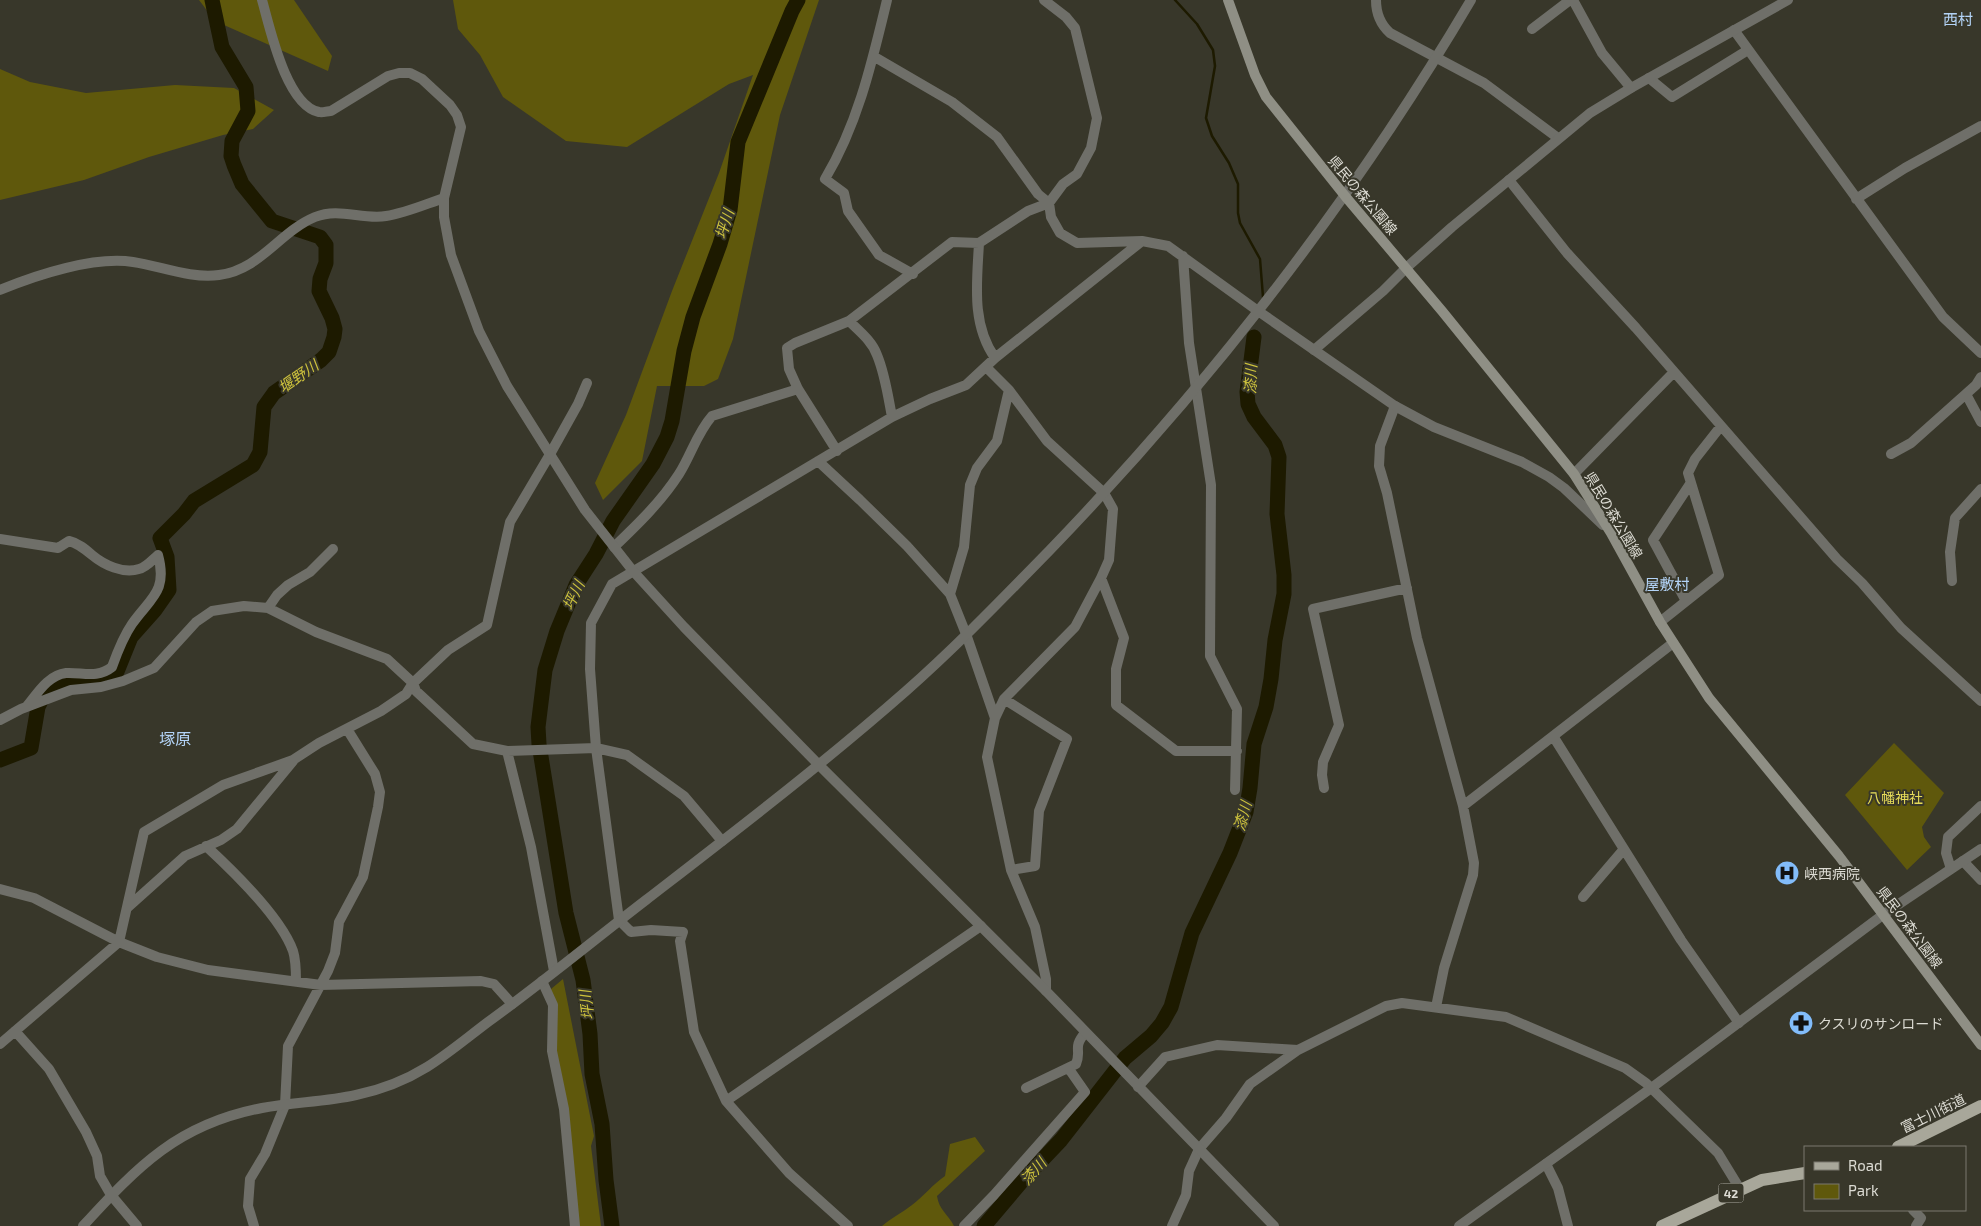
<svg xmlns="http://www.w3.org/2000/svg" width="1981" height="1226" viewBox="0 0 1981 1226" font-family="'Exo 2','Noto Sans JP',sans-serif">
	<style>
		.green { fill: #5f580c }
		.lines { fill: none; stroke-linecap: round; stroke-linejoin: round }
		.stream { stroke: #1d1a00; stroke-width: 2.5 }
		.river { stroke: #1d1a00; stroke-width: 15 }
		.minor { stroke: #6f6f69; stroke-width: 10 }
		.tertiary { stroke: #6f6f69; stroke-width: 10 }
		.secondary { stroke: #8f8f85; stroke-width: 10 }
		.primary { stroke: #a8a79a; stroke-width: 12 }
		.labels { text-anchor: middle; dominant-baseline: central; stroke-width: 4; stroke-linejoin: round; paint-order: stroke }
		.shield { fill: #38372a; stroke: #abaaa0; stroke-width: 1 }
		.shield-label { font-size: 12px; font-weight: bold; fill: #dcdbd3 }
		.street-label { font-size: 14px; fill: #dcdbd3; stroke: #38372a }
		.park-label { font-size: 14px; fill: #e6db59; stroke: #38372a }
		.poi-label { font-size: 14px; fill: #dcdbd3; stroke: #38372a; text-anchor: start }
		.neighbourhood-label { font-size: 15px; fill: #b3d3f6; stroke: #38372a }
		.water-label { font-size: 15px; font-style: italic; fill: #cec33d; stroke: #38372a }
		.quarter-label { font-size: 16px; fill: #b3d3f6; stroke: #38372a }
	</style>
	<rect width="100%" height="100%" fill="#38372a"/>
	<path class="green" d="M199,0h95l38,56 -4,15 -113,-50z
		M453,0h366l-39,115 -47,224 -15,40 -14,7h-47l-15,75 -39,39 -8,-17 31,-68 46,-124 47,-118 34,-98 -24,9 -102,63 -61,-6 -63,-44 -23,-42 -22,-26z
		M0,69l30,13 56,11 89,-8 59,3 40,22 -21,19 -30,6 -74,22 -65,23 -84,20z
		M1894,743l50,50 -22,34 2,10 7,10 -24,23 -62,-75z
		M563,979l31,157 -3,10 10,80h-24l-22,-175 -4,-62z
		M975,1137l10,14 -48,45c2,14 11,18 17,30h-72c9,-8 20,-13 30,-21 12,-9 21,-21 33,-29l5,-32z"/>
	<g class="lines">
		<path class="stream" d="M1175,0l22,24 16,26 2,16 -9,52 6,18 17,27 9,21v29l2,10 20,36 3,38"/>
		<path class="river" d="M0,760l31,-12 7,-41 8,-16 16,-10 43,-2 11,-5 15,-37 24,-27 14,-20 -2,-33 -7,-19 24,-24 10,-13 59,-36 7,-13 4,-45 10,-14 47,-33 8,-8 5,-15 1,-8 -3,-11 -13,-27 1,-12 6,-16v-18l-6,-8 -48,-16 -30,-37 -8,-19 -3,-9 1,-15 16,-30 -2,-24 -24,-40 -10,-47
			M612,1226l-6,-46 -4,-56 -10,-50 -2,-40 -7,-54 -17,-67 -27,-169 -1,-17 7,-57 12,-39 19,-46 20,-31 17,-33 40,-57 14,-27 5,-16 12,-70 9,-34 27,-73 10,-34 8,-68 54,-131 6,-11
			M984,1226l39,-46 38,-40 64,-82 26,-22 11,-13 9,-16 21,-74 38,-80 16,-41 4,-24 4,-44 12,-37 5,-28 4,-39 9,-46v-19l-7,-61 2,-57 -4,-12 -21,-28 -6,-13 -1,-12 7,-55"/>
		<path class="minor" d="M887,0c-15,62 -29,124 -62,179l19,14 4,18 31,44 34,19
			M1044,0l22,17 9,11 22,90 -6,30 -14,26 -14,10 -14,19 2,14 9,16 17,10 65,-2 26,5 90,65
			M1376,0c0,13 4,24 14,33l94,50 74,55
			M1573,0l29,53 29,35
			M1532,29l38,-29
			M1734,30l209,287 38,36
			M1649,78l23,19 76,-47
			M1509,180l58,73 69,75 201,231 25,24 39,45 80,73
			M1856,199l49,-31 76,-42
			M979,243c-2,39 -8,81 16,115
			M1183,256l6,87 22,142 -1,171 27,53 -2,81
			M849,321c10,10 23,20 28,34 8,19 11,41 15,62
			M1314,350l69,-59 23,-23
			M987,368l22,22 38,51 57,52 9,16 -4,51 -8,18 -26,49 -71,72 -9,19
			M1966,394l15,28
			M1395,406l-15,40 -1,20 8,27 30,145 46,168 11,57 -1,12 -29,93 -8,39
			M837,451l-39,-62 -9,-20 -2,-21 8,-5 54,-22 103,-79 27,1 49,-32 21,-8 -11,-9 -41,-57 -45,-35 -79,-46
			M1891,454l20,-11 65,-58 5,-8
			M818,461l42,39 47,46 43,48 16,40 29,84 -8,39 24,113 24,57 11,52v12
			M1574,474l99,-101
			M0,539l58,9 11,-7c9,2 16,8 23,14 12,10 31,19 47,14 8,-2 13,-9 19,-14 10,37 -8,43 -26,69 -9,13 -15,29 -20,43 -15,12 -30,5 -46,6 -18,2 -29,21 -39,33
			M614,547c23,-22 47,-45 65,-73 12,-19 18,-41 33,-58l86,-27
			M1101,578l23,60 -8,31v36l60,46h61
			M1952,581l-2,-29 5,-34 26,-29
			M950,594l14,-47 6,-62 7,-17 20,-27 12,-51
			M1686,601l-33,-61 37,-56
			M268,608l9,-13 11,-10 22,-13 23,-23
			M1660,622l59,-47 -31,-102 7,-14 26,-33
			M1004,699l63,40 -28,72 -4,55 -24,4
			M0,720l21,-11 50,-19 30,-3 22,-6 31,-13 42,-46 16,-11 32,-5 24,2 48,24 71,27 26,24 3,8 57,53 34,7 89,-3 31,7 57,41 38,45
			M1553,736l128,204 58,83
			M507,751l24,96 23,124
			M1324,788l-2,-13 1,-13 16,-37 -26,-116 94,-21
			M1463,806l210,-163
			M206,846c26,24 75,72 87,105 3,9 3,21 3,31
			M1963,861l18,19
			M0,889l34,9 85,44 38,15 51,13 113,15 160,-4 13,3 18,20
			M1583,897l41,-48
			M127,908l58,-52 36,-16 16,-11 56,-68
			M542,981l11,24 -1,46 12,58 11,117
			M15,1031l34,38 37,63 11,24 3,20 11,19 26,31
			M0,1044l119,-102 25,-110 79,-47 70,-25 26,-17 62,-32 25,-17 7,-11 35,-33 39,-25 23,-103 39,-66 29,-52 9,-21
			M1138,1087l27,-30 52,-12 81,5 88,-44 16,-3 104,14 119,51 21,15 72,70 22,36
			M1026,1088l50,-24c6,-14 -4,-16 9,-31
			M726,1101l255,-175
			M1546,1164l12,24 10,38
			M1913,1210l8,8 -5,8
			M254,1226l-6,-20 2,-27 15,-25 20,-49 3,-59 40,-75 7,-18 4,-31 24,-45 15,-70 2,-15 -5,-18 -28,-45
			M848,1226l-59,-53 -63,-72 -32,-69 -14,-91 3,-9 -32,-2 -20,2 -12,-12 -23,-172 -6,-79 1,-46 21,-39 280,-167 38,-18 36,-14 29,-27 147,-117
			M964,1226l30,-31 91,-103 -16,-23
			M1172,1226l14,-31 3,-24 10,-22 27,-31 24,-34 48,-34"/>
		<path class="tertiary" d="M262,0c8,28 24,105 57,112 4,1 8,-1 12,-1l57,-35 11,-3h11l12,6 28,26 7,10 4,12 -17,71v19l7,38 28,76 28,55 78,124 48,61 51,56 134,137 228,227 228,235
			M1406,268l46,-41 138,-114 41,-25 157,-88
			M0,290c36,-15 94,-34 133,-28 27,4 58,17 86,13 41,-5 60,-43 96,-58 24,-10 47,3 71,-1 20,-3 40,-12 58,-18
			M1258,311l137,95 39,21 88,35 27,15 15,11 39,37
			M1951,869l-5,-16 2,-16 33,-31
			M83,1226c55,-60 95,-102 179,-118 31,-6 63,-6 94,-13 24,-5 50,-15 71,-28 21,-13 41,-30 61,-45 54,-39 106,-82 158,-122 88,-68 177,-136 260,-209 50,-44 97,-93 143,-140 161,-167 304,-351 422,-551
			M1459,1226l191,-137 234,-175 97,-65"/>
		<path class="secondary" d="M1228,0l27,75 11,22 79,99 97,115 132,163 37,59 49,89 49,76 130,158 142,189"/>
		<path class="primary" d="M1898,1147l83,-41
			M1662,1226l100,-46 43,-7"/>
	</g>
	<defs>
		<symbol id="hospital-disc" viewBox="-11 -11 22 22"><circle r="9.5" fill="#82bcfa" stroke="#38372a"/><path d="M-5-5h3v3.5h4V-5h3V5h-3V1.5h-4V5h-3Z" fill="#111"/></symbol>
		<symbol id="pharmacy-disc" viewBox="-11 -11 22 22"><circle r="9.5" fill="#82bcfa" stroke="#38372a"/><path d="M-2-6h4v4h4v4h-4v4h-4v-4h-4v-4h4Z" fill="#111"/></symbol>
	</defs>
	<g fill-rule="evenodd">
		<use href="#hospital-disc" x="1773" y="859" width="28" height="28"/>
		<use href="#pharmacy-disc" x="1787" y="1009" width="28" height="28"/>
	</g>
	<g class="labels">
		<rect class="shield" x="1718.5" y="1183.5" width="25" height="19" rx="4"/>
		<g class="shield-label">
			<text x="1731" y="1193">42</text>
		</g>
		<g class="street-label">
			<text transform="translate(1363 195) rotate(50)">県民の森公園線</text>
			<text transform="translate(1614 515) rotate(59)">県民の森公園線</text>
			<text transform="translate(1910 927) rotate(53)">県民の森公園線</text>
			<text transform="translate(1933 1113) rotate(-26)">富士川街道</text>
		</g>
		<g class="park-label">
			<text x="1895" y="797">八幡神社</text>
		</g>
		<g class="poi-label">
			<text x="1804" y="873">峡西病院</text>
			<text x="1818" y="1023">クスリのサンロード</text>
		</g>
		<g class="neighbourhood-label">
			<text x="1958" y="19">西村</text>
			<text x="1667" y="584">屋敷村</text>
		</g>
		<g class="water-label">
			<text transform="translate(724 224) rotate(-73)">坪川</text>
			<text transform="translate(298 376) rotate(-35)">堰野川</text>
			<text transform="translate(1250 379) rotate(-88)">漆川</text>
			<text transform="translate(573 595) rotate(-65)">坪川</text>
			<text transform="translate(1242 816) rotate(-75)">漆川</text>
			<text transform="translate(586 1005) rotate(-97)">坪川</text>
			<text transform="translate(1033 1171) rotate(-49)">漆川</text>
		</g>
		<g class="quarter-label">
			<text x="175" y="738">塚原</text>
		</g>
	</g>
	<rect x="1804" y="1146" width="162" height="65" fill="#38372a" stroke="#7a796e"/>
	<rect x="1814" y="1162" width="25" height="8" fill="#a8a79a" stroke="#7a796e"/>
	<text x="1848" y="1171" font-size="15" fill="#dcdbd3">Road</text>
	<rect x="1814" y="1184" width="25" height="15" fill="#5f580c" stroke="#7a796e"/>
	<text x="1848" y="1196" font-size="15" fill="#dcdbd3">Park</text>
</svg>
